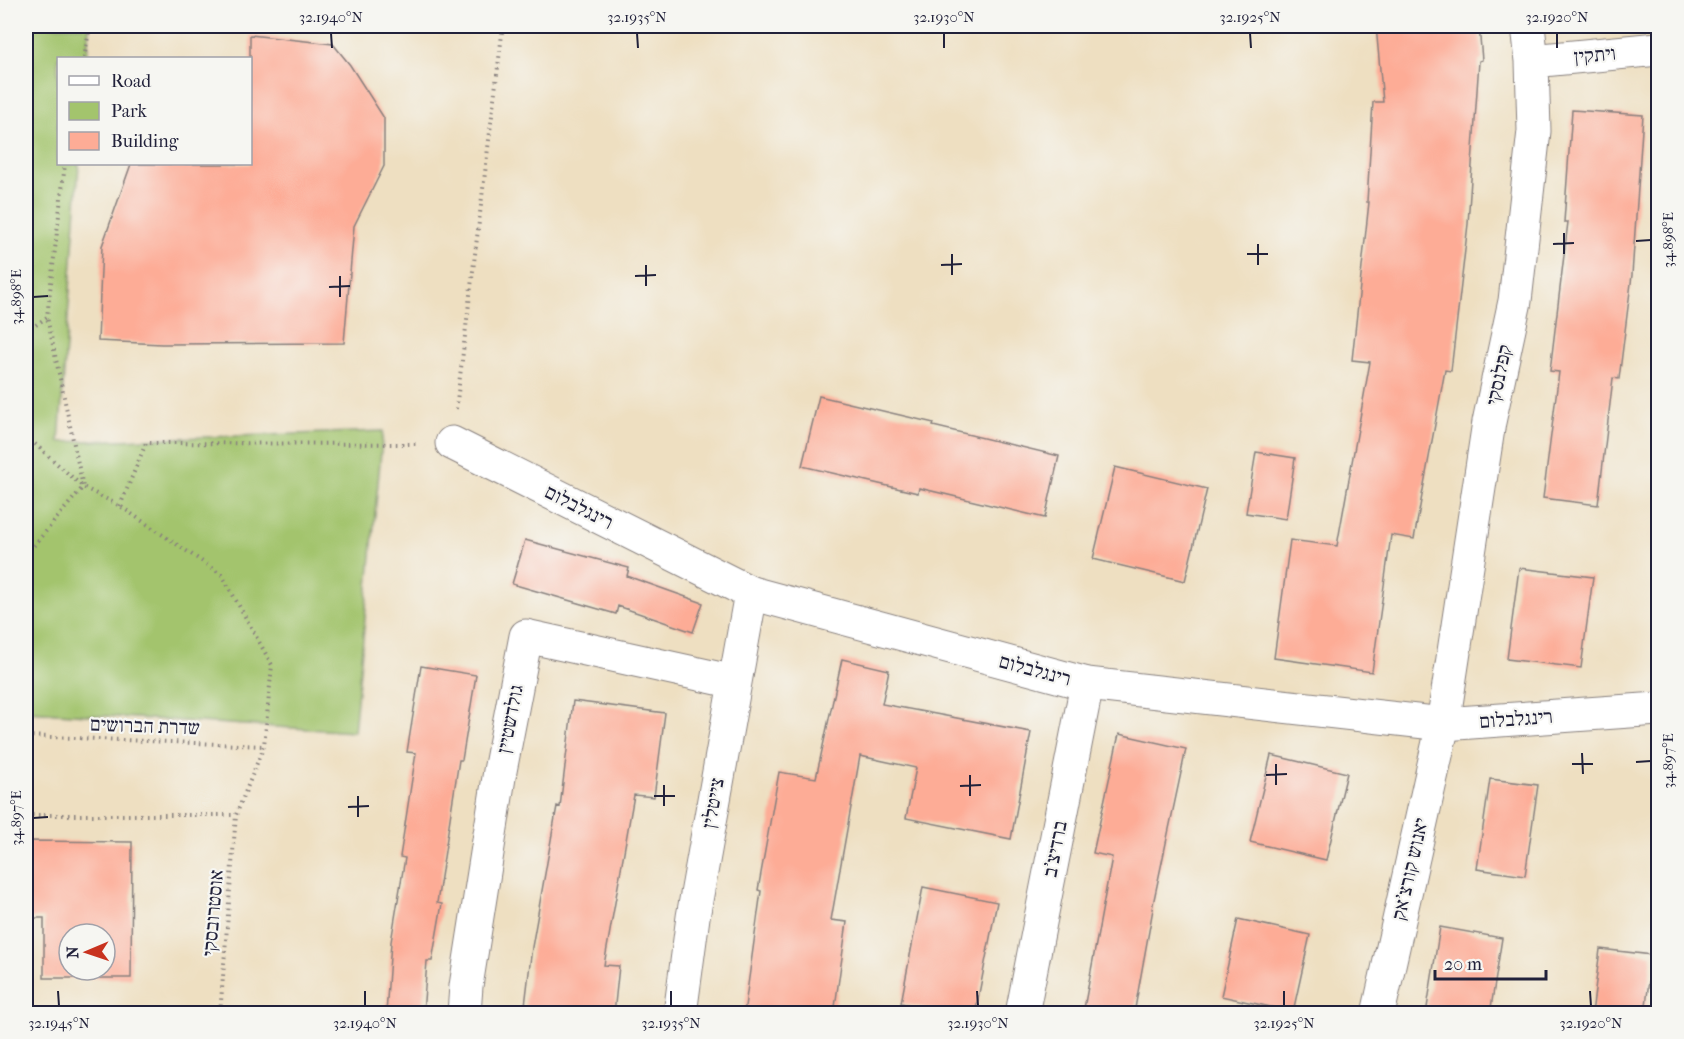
<svg xmlns="http://www.w3.org/2000/svg" width="1684" height="1039" viewBox="0 0 1684 1039" font-family="'IM FELL French Canon','Frank Ruhl Libre',serif">
	<style>
		.green { fill: #a3c46d; stroke: #627354; stroke-width: 1.5 }
		.building { fill: #fdac96; fill-rule: evenodd }
		.lines { fill: none; stroke-linecap: round; stroke-linejoin: round }
		.minor-casing { stroke: #88807e; stroke-width: 35 }
		.tertiary-casing { stroke: #88807e; stroke-width: 35 }
		.path { stroke: #88807e; stroke-width: 4; stroke-dasharray: 1.5 4.5; stroke-linecap: butt }
		.minor { stroke: #fff; stroke-width: 33 }
		.tertiary { stroke: #fff; stroke-width: 33 }
		.ticks { fill: none; stroke: #22223b; stroke-width: 2 }
		.labels { text-anchor: middle; dominant-baseline: central; stroke-width: 4.5; stroke-linejoin: round; paint-order: stroke }
		.street-label { font-size: 20px; fill: #22223b; stroke: #f6f6f2 }
		.neatline { fill: none; stroke: #22223b; stroke-width: 2 }
		.ticks-label { font-size: 15px; text-anchor: middle; fill: #22223b }
	</style>
	<rect width="100%" height="100%" fill="#f6f6f2"/>
	<filter id="ink" filterUnits="userSpaceOnUse"><feTurbulence type="fractalNoise" baseFrequency=".0167" numOctaves="2"/><feDisplacementMap in="SourceGraphic" scale="12" xChannelSelector="R" yChannelSelector="G"/><feConvolveMatrix kernelMatrix="1 2 1 2 8 2 1 2 1" color-interpolation-filters="sRGB"/></filter>
	<filter id="wash" filterUnits="userSpaceOnUse"><feTurbulence type="fractalNoise" baseFrequency=".008" numOctaves="4" result="noise"/><feDisplacementMap in="SourceGraphic" scale="24" xChannelSelector="R" yChannelSelector="G"/><feGaussianBlur stdDeviation="1.35" result="paint"/><feColorMatrix in="noise" values="0 0 0 0 0 0 0 0 0 0 0 0 0 0 0 0 0 1.4 0 .05"/><feComposite in="paint" operator="in"/></filter>
	<g filter="url(#wash)">
		<rect width="100%" height="100%" fill="#eedfc1"/>
		<path class="green" d="M26,26h63l-2,32h-29v106h21l-20,278 324,-11 -29,301 -328,-21z"/>
		<g id="blocks">
			<path class="building" d="M1376,26h103l3,34 -3,1 -11,163 -17,147 -6,-1 -31,169 -23,-4 -19,137 -98,-14 16,-118 47,6 33,-184 -18,-2 17,-158h-2l6,-100h10z
				M250,35l83,9 17,21 34,53v48l-30,60 -10,117 -182,1 -64,-3 4,-95 29,-82h119z
				M1572,110l71,5 -11,160 -13,104 -6,-1 -15,127 -55,-7 16,-126 -9,-1 18,-149h-4z
				M819,396l115,27 -1,3 126,30 -14,62 -126,-30 -1,5 -116,-27z
				M1256,452l39,6 -9,61 -40,-6z
				M1115,467l92,22 -22,92 -92,-22z
				M525,540l104,28 -2,8 76,27 -10,29 -75,-26 -2,8 -104,-30z
				M1519,568l74,9 -12,91 -74,-9z
				M842,659l47,11 -7,34 149,28 -20,107 -105,-21 10,-50 -56,-12 -29,164 16,2 -13,92h-90l17,-123 -3,-1 21,-118 37,6z
				M421,666l55,9 -14,85h-3l-22,143 5,1 -10,57h-5l-4,53h-37l5,-72 14,-84 -5,-1 16,-104 -9,-1z
				M573,701l92,12 -11,84 -20,-2 -30,170 15,1 -5,48h-90l8,-67 25,-141 3,1z
				M1119,734l67,15 -34,160h1l-19,105h-51l29,-157 -19,-4z
				M1271,755l76,18 -21,87 -76,-18z
				M1490,779l48,6 -13,91 -48,-7z
				M26,841l106,1 -1,136h-87v-60h-18zM69,934h36v36h-36z
				M923,887l74,15 -22,112h-19l-55,-11z
				M1238,919l72,16 -17,77 -72,-16z
				M1440,927l62,11 -12,76h-64z
				M1600,949l52,6 -7,59h-53z"/>
		</g>
	</g>
	<g filter="url(#ink)">
		<use href="#blocks" fill-opacity="0" stroke="#88807e" stroke-width="1.5"/>
		<g class="lines">
			<defs>
				<path id="minor" d="M1532,61l126,-12
					M464,1014l2,-28 34,-215 26,-135 209,46
					M680,1014l13,-97 58,-324
					M1022,1014l65,-330
					M1378,1014l65,-290 46,-302 26,-121 19,-170 -2,-70 -4,-35"/>
				<path id="tertiary" d="M452,443l299,150 336,91 356,40 215,-15"/>
			</defs>
			<use href="#minor" class="minor-casing"/>
			<use href="#tertiary" class="tertiary-casing"/>
			<path class="path" d="M84,58l6,-32
				M26,332l21,-15 18,-153
				M456,409l47,-383
				M26,436l57,51 37,19 102,69 50,90 -8,81 -28,69 -16,199
				M120,506l26,-63 273,1
				M26,555l57,-68 -36,-170
				M26,736l238,10
				M26,815h210"/>
			<use href="#minor" class="minor"/>
			<use href="#tertiary" class="tertiary"/>
		</g>
	</g>
	<path class="ticks" d="M331,33l1,15M637,33l1,15M944,33v15M1250,33l1,15M1557,33v15M1564,233v21M1636,241l15,-1M1258,244v21M1553,244l21,-1M952,254v21M1247,254h21M646,265v21M941,265l21,-1M340,276v21M635,276l21,-1M329,287l21,-1M33,297l15,-1M1582,753l1,21M1636,762l15,-1M1276,764v21M1572,764h21M970,775v21M1266,775l21,-1M664,785v21M960,786l21,-1M358,796v21M654,796h21M348,807l21,-1M33,818l15,-1M58,991l1,15M365,991v15M671,991v15M977,991l1,15M1284,991v15M1590,991l1,15"/>
	<g class="labels">
		<g class="street-label">
			<text transform="translate(1595 55) rotate(-5)">ויתקין</text>
			<text transform="translate(1499 375) rotate(-78)">קפלנסקי</text>
			<text transform="translate(579 507) rotate(27)">רינגלבלום</text>
			<text transform="translate(1035 670) rotate(15)">רינגלבלום</text>
			<text transform="translate(510 719) rotate(-79)">גולדשטיין</text>
			<text transform="translate(1516 719) rotate(-4)">רינגלבלום</text>
			<text transform="translate(145 726) rotate(2)">שדרת הברושים</text>
			<text transform="translate(713 803) rotate(-80)">צייטלין</text>
			<text transform="translate(1055 849) rotate(-79)">ברדיצ'ב</text>
			<text transform="translate(1410 869) rotate(-77)">יאנוש קורצ'אק</text>
			<text transform="translate(213 913) rotate(-85)">אוסטרובסקי</text>
		</g>
	</g>
	<rect width="1684" height="1039" fill="none" stroke="#f6f6f2" stroke-width="66"/>
	<rect x="57" y="57" width="195" height="108" fill="#f6f6f2" stroke="#a1a1a9" stroke-width="1.5"/>
	<rect x="69" y="76" width="30" height="9" fill="#ffffff" stroke="#a1a1a9" stroke-width="1.5"/>
	<text x="111" y="87" font-size="18" fill="#22223b">Road</text>
	<rect x="69" y="102" width="30" height="18" fill="#a3c46d" stroke="#a1a1a9" stroke-width="1.5"/>
	<text x="111" y="117" font-size="18" fill="#22223b">Park</text>
	<rect x="69" y="132" width="30" height="18" fill="#fdac96" stroke="#a1a1a9" stroke-width="1.5"/>
	<text x="111" y="147" font-size="18" fill="#22223b">Building</text>
	<g transform="translate(87 952) rotate(268)"><circle r="28" fill="#f6f6f2" stroke="#a1a1a9" stroke-width="1.5"/>
	<path d="M0-4.5L10 22L0 15L-10 22Z" fill="#c8321e"/>
	<text y="-9" font-size="16" font-weight="bold" text-anchor="middle" fill="#22223b">N</text>
	</g>
	<path d="M1435 970v9h111v-9" fill="none" stroke="#22223b" stroke-width="3"/>
	<text x="1444" y="970" font-size="18" fill="#22223b" stroke="#f6f6f2" stroke-width="4.5" paint-order="stroke">20 m</text>
	<rect x="33" y="33" width="1618" height="973" class="neatline"/>
	<g class="ticks-label">
		<text x="331" y="22">32.1940°N</text>
		<text x="637" y="22">32.1935°N</text>
		<text x="944" y="22">32.1930°N</text>
		<text x="1250" y="22">32.1925°N</text>
		<text x="1557" y="22">32.1920°N</text>
		<text transform="translate(1668 240) rotate(-90)" y="5">34.898°E</text>
		<text transform="translate(16 297) rotate(-90)" y="5">34.898°E</text>
		<text transform="translate(1668 761) rotate(-90)" y="5">34.897°E</text>
		<text transform="translate(16 818) rotate(-90)" y="5">34.897°E</text>
		<text x="59" y="1028">32.1945°N</text>
		<text x="365" y="1028">32.1940°N</text>
		<text x="671" y="1028">32.1935°N</text>
		<text x="978" y="1028">32.1930°N</text>
		<text x="1284" y="1028">32.1925°N</text>
		<text x="1591" y="1028">32.1920°N</text>
	</g>
</svg>
